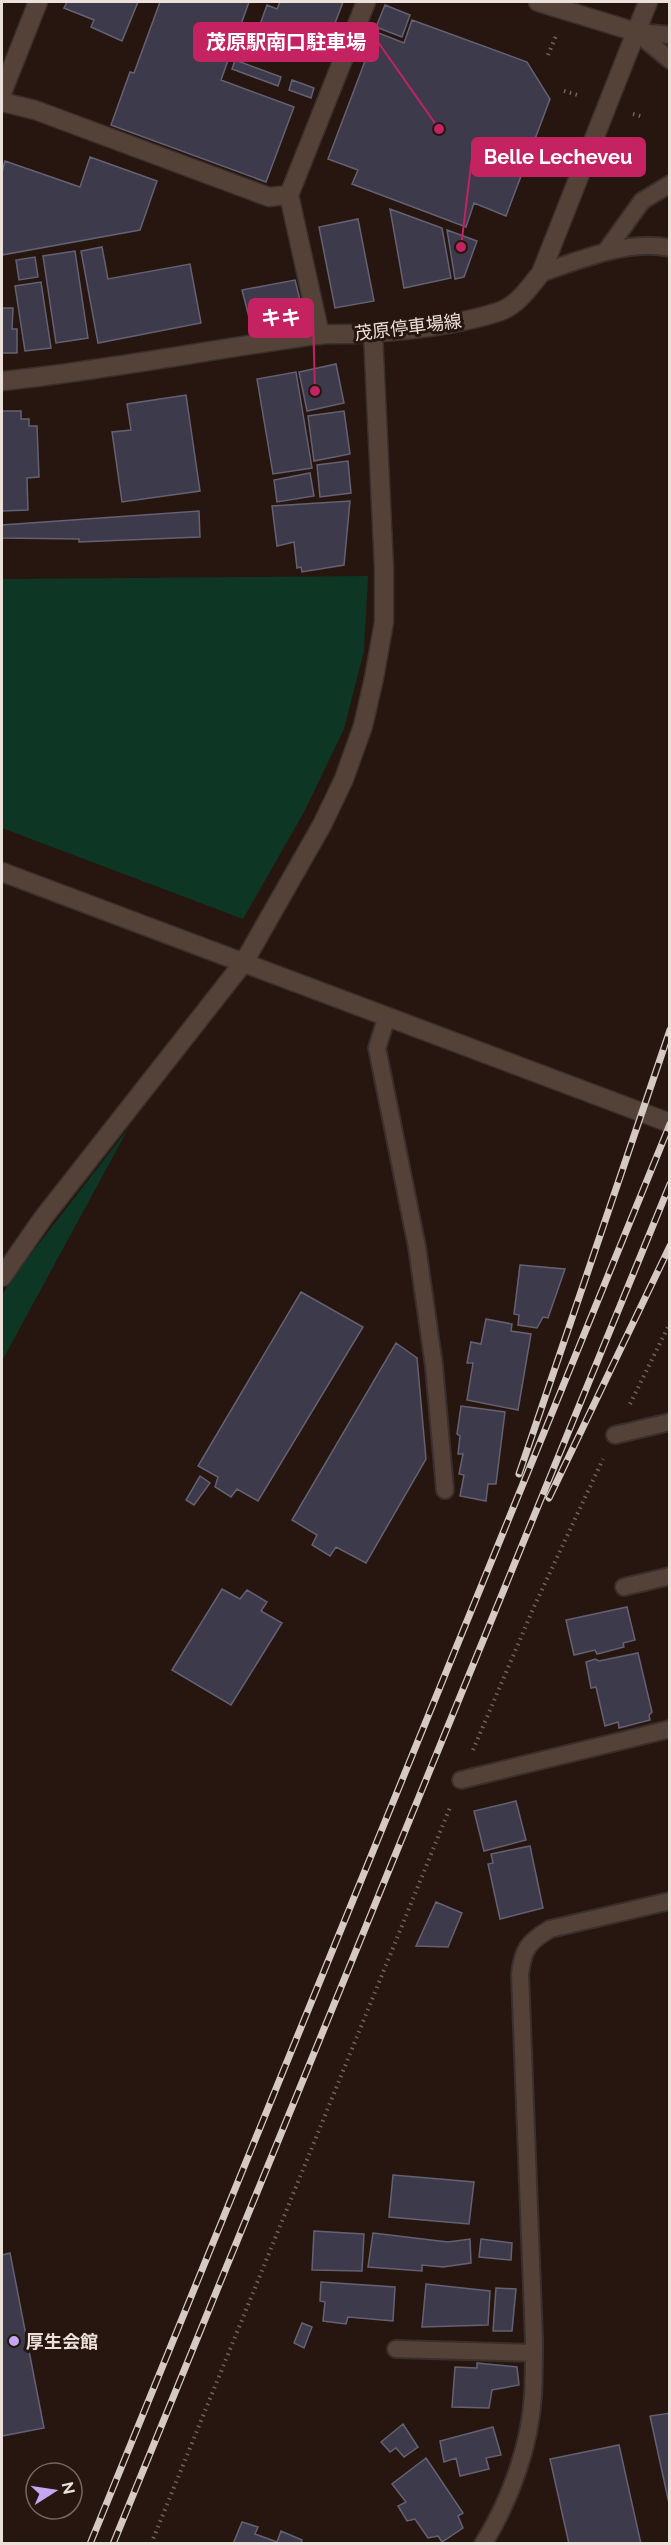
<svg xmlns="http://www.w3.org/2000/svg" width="671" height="2545" viewBox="0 0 671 2545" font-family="Raleway,'Noto Sans JP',sans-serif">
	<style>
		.green { fill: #0e3624 }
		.building { fill: #3d3a4b; stroke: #646173; stroke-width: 1.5 }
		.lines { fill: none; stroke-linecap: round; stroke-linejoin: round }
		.lane-casing { stroke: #3a2f2c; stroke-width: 20 }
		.street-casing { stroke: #3a2f2c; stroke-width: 21 }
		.secondary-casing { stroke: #3a2f2c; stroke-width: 21 }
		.path { stroke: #70615b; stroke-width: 4; stroke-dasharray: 1.5 4.5; stroke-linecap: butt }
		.lane { stroke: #544239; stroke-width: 16 }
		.street { stroke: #544239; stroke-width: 18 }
		.secondary { stroke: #544239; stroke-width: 18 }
		.rail-casing { stroke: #d4c9c3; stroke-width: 7 }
		.rail { stroke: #26160f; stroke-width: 4.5; stroke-dasharray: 14; stroke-linecap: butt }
		.poi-dot { fill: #c4a7f1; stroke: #26160f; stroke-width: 2 }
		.labels { text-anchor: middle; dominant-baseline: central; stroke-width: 6; stroke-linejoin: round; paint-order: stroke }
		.street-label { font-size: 18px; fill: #ebe0da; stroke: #26160f }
		.poi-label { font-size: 18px; font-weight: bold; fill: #ebe0da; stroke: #26160f; text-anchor: start }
		.leader { fill: none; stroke: #c42261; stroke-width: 2 }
		.callout-dot { fill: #c42261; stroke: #26160f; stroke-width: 2 }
		.callout { fill: #c42261; stroke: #c42261; stroke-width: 2 }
		.callout-label { font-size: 20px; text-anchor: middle; font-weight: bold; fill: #fff }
	</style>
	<rect width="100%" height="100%" fill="#26160f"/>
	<path class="green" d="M368,576l-4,75 -20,78 -40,83 -61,107 -241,-91v-249z
		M128,1129l-126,232v-66l14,-22z"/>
	<path class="building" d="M67,2h71l-16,39 -31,-14 3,-7 -30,-12z
		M160,2h89l-28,78 73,27 -28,75 -155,-57 19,-53 4,1z
		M280,2h63l-20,53 -65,-25 9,-25 10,4z
		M385,5l25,10 -8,22 -26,-10z
		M412,20l115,42 23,37 -44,117 -32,-13 -8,24 -114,-43 6,-14 -30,-11 48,-127 28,11z
		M235,60l46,17 -3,9 -46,-17z
		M292,80l22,8 -3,10 -22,-8z
		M90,157l67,24 -17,49 -138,25v-83l3,-11 75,26z
		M390,209l52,19 9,50 -47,10z
		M358,219l16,82 -39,7 -16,-81z
		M447,230l30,11 -13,36 -9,2z
		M102,247l6,32 82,-15 11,59 -103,20 -17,-92z
		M75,251l13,87 -32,5 -13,-87z
		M35,257l3,20 -19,3 -3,-20z
		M295,280l6,24 -4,8 -47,9 -8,-31z
		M41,282l10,66 -26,3 -10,-65z
		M2,308h11l-1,21h5v24h-15z
		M336,364l8,39 -37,8 -8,-39z
		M296,372l16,96 -39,6 -16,-95z
		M186,395l14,96 -78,11 -10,-70 19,-2 -4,-26z
		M2,411h19v8h8v7h8l2,51 -12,1 1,32 -26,1z
		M344,411l6,43 -36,7 -6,-45z
		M348,461l3,32 -31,4 -3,-32z
		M310,473l4,23 -37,6 -3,-22z
		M350,501l-6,64 -42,7 -1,-5 -4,1 -3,-26 -17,4 -5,-40z
		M199,511l1,26 -121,5v-3l-77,-1v-13z
		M520,1265l45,4 -17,49 -5,-1 -6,11 -19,-3 1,-10 -5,-1z
		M301,1292l62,35 -105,174 -21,-12 -6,8 -16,-10 3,-10 -20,-11z
		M486,1319l26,5 -1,7 20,3 -13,76 -51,-10 6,-37h-6l4,-21 10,2z
		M396,1343l21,15 9,101 -60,104 -30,-16 -6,9 -18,-11 5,-10 -25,-15z
		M461,1406l44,6 -9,72h-8l-2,17 -26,-5 4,-21 -5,-1 4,-20h-5l2,-18 -3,-2z
		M200,1476l10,7 -16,22 -8,-5z
		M222,1589l18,10 7,-9 20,12 -6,9 21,12 -51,82 -59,-35z
		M627,1607l8,33 -12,3 1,4 -27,7 -2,-4 -21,5 -8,-35z
		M638,1653l14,59 -3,3 1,5 -31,8 -1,-6 -13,4 -9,-39 -5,1 -5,-26 9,-3 4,2z
		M516,1801l10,39 -42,11 -10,-40z
		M530,1846l13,62 -43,11 -12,-55 5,-1 -2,-9z
		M436,1902l26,11 -14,34 -32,-1z
		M393,2175l81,7 -5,42 -80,-7z
		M314,2231l50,3 -2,37 -50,-1z
		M373,2233l75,9 22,-3 1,24 -28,4 -21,-2v6l-54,-4z
		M481,2239l31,4 -1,17 -32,-3z
		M10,2253l34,175 -42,8v-181z
		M321,2282l74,5 -2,34 -45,-4 -2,7 -23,-3 2,-19 -5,-1z
		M426,2284l64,7 -2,34 -66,2z
		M496,2288l20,1 -4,42h-19z
		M302,2323l10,4 -8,21 -10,-5z
		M477,2363l40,4 2,18 -27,5 -3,18 -37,-1 3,-40 22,1z
		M670,2413v95l-20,-92z
		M403,2424l15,23 -14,10 -8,-9 -6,4 -9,-10z
		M493,2427l8,28 -15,3 3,11 -29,7 -4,-18 -12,4 -4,-21z
		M619,2445l22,99h-72l-19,-85z
		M426,2458l37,55 -5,3 5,12 -21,14 -4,-6 -10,2 -13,-19 -8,2 -9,-15 8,-4 -14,-18z
		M242,2522l16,5 -3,7 22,8 4,-11 21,9 -1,4h-68z"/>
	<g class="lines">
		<defs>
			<path id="lane" d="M636,32l34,28
				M637,32l33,3
				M606,251l36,-50 28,-17
				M541,273c39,-13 87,-34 129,-25
				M387,1016l-10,32 40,199 17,119 11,124
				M615,1435l55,-13
				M624,1587l46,-11
				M461,1780l209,-51
				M396,2349l138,4
				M483,2544c27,-43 47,-98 50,-149 1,-18 1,-37 1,-55l-14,-366c3,-25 8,-32 30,-45l120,-28"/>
			<path id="street" d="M2,93l36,-91
				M2,102l33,8 234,87 20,-2
				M320,335l-31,-140 77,-193
				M2,1277l41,-59 201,-256"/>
			<path id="secondary" d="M538,2l98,30
				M2,381c106,-11 210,-32 315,-46 19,-2 37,0 55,-2 41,-3 86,-8 126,-21 19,-6 31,-24 43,-39l107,-271
				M2,872l668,251
				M244,962l78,-137 22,-46 19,-53 11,-48 10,-56v-54l-11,-235"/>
		</defs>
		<use href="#lane" class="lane-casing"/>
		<use href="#street" class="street-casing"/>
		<use href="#secondary" class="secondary-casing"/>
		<path class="path" d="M548,55l8,-19
			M564,91l17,5
			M633,114l11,3
			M630,1404l40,-81
			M473,1750l60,-141 70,-150
			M151,2544l300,-739"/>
		<use href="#lane" class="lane"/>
		<use href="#street" class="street"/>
		<use href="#secondary" class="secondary"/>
		<defs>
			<path id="rail" d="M519,1474l151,-444
				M549,1498l121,-252
				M90,2544l580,-1420
				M113,2544l557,-1360"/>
		</defs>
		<use href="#rail" class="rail-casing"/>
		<use href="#rail" class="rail"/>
	</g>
	<circle class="poi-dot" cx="14" cy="2341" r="6"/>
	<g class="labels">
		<g class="street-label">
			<text transform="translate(408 327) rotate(-7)">茂原停車場線</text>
		</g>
		<g class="poi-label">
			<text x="26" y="2341">厚生会館</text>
		</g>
	</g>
	<path class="leader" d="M439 129L378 42M461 247L472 157M315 391L313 318"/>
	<g class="callout-dot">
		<circle cx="439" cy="129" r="6"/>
		<circle cx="461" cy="247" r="6"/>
		<circle cx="315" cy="391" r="6"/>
	</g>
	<g class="callout">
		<rect x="194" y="23" width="184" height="38" rx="6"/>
		<rect x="472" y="138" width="173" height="38" rx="6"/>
		<rect x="249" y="299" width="64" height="38" rx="6"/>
	</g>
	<g class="callout-label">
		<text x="286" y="49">茂原駅南口駐車場</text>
		<text x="558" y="164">Belle Lecheveu</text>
		<text x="281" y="325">キキ</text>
	</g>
	<rect width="671" height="2545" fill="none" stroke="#ebe0da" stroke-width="6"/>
	<g transform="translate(54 2491) rotate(78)"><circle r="28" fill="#26160f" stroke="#756760" stroke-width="1.5"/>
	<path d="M0-4.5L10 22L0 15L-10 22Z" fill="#c4a7f1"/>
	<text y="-9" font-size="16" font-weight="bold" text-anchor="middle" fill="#ebe0da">N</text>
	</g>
</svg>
